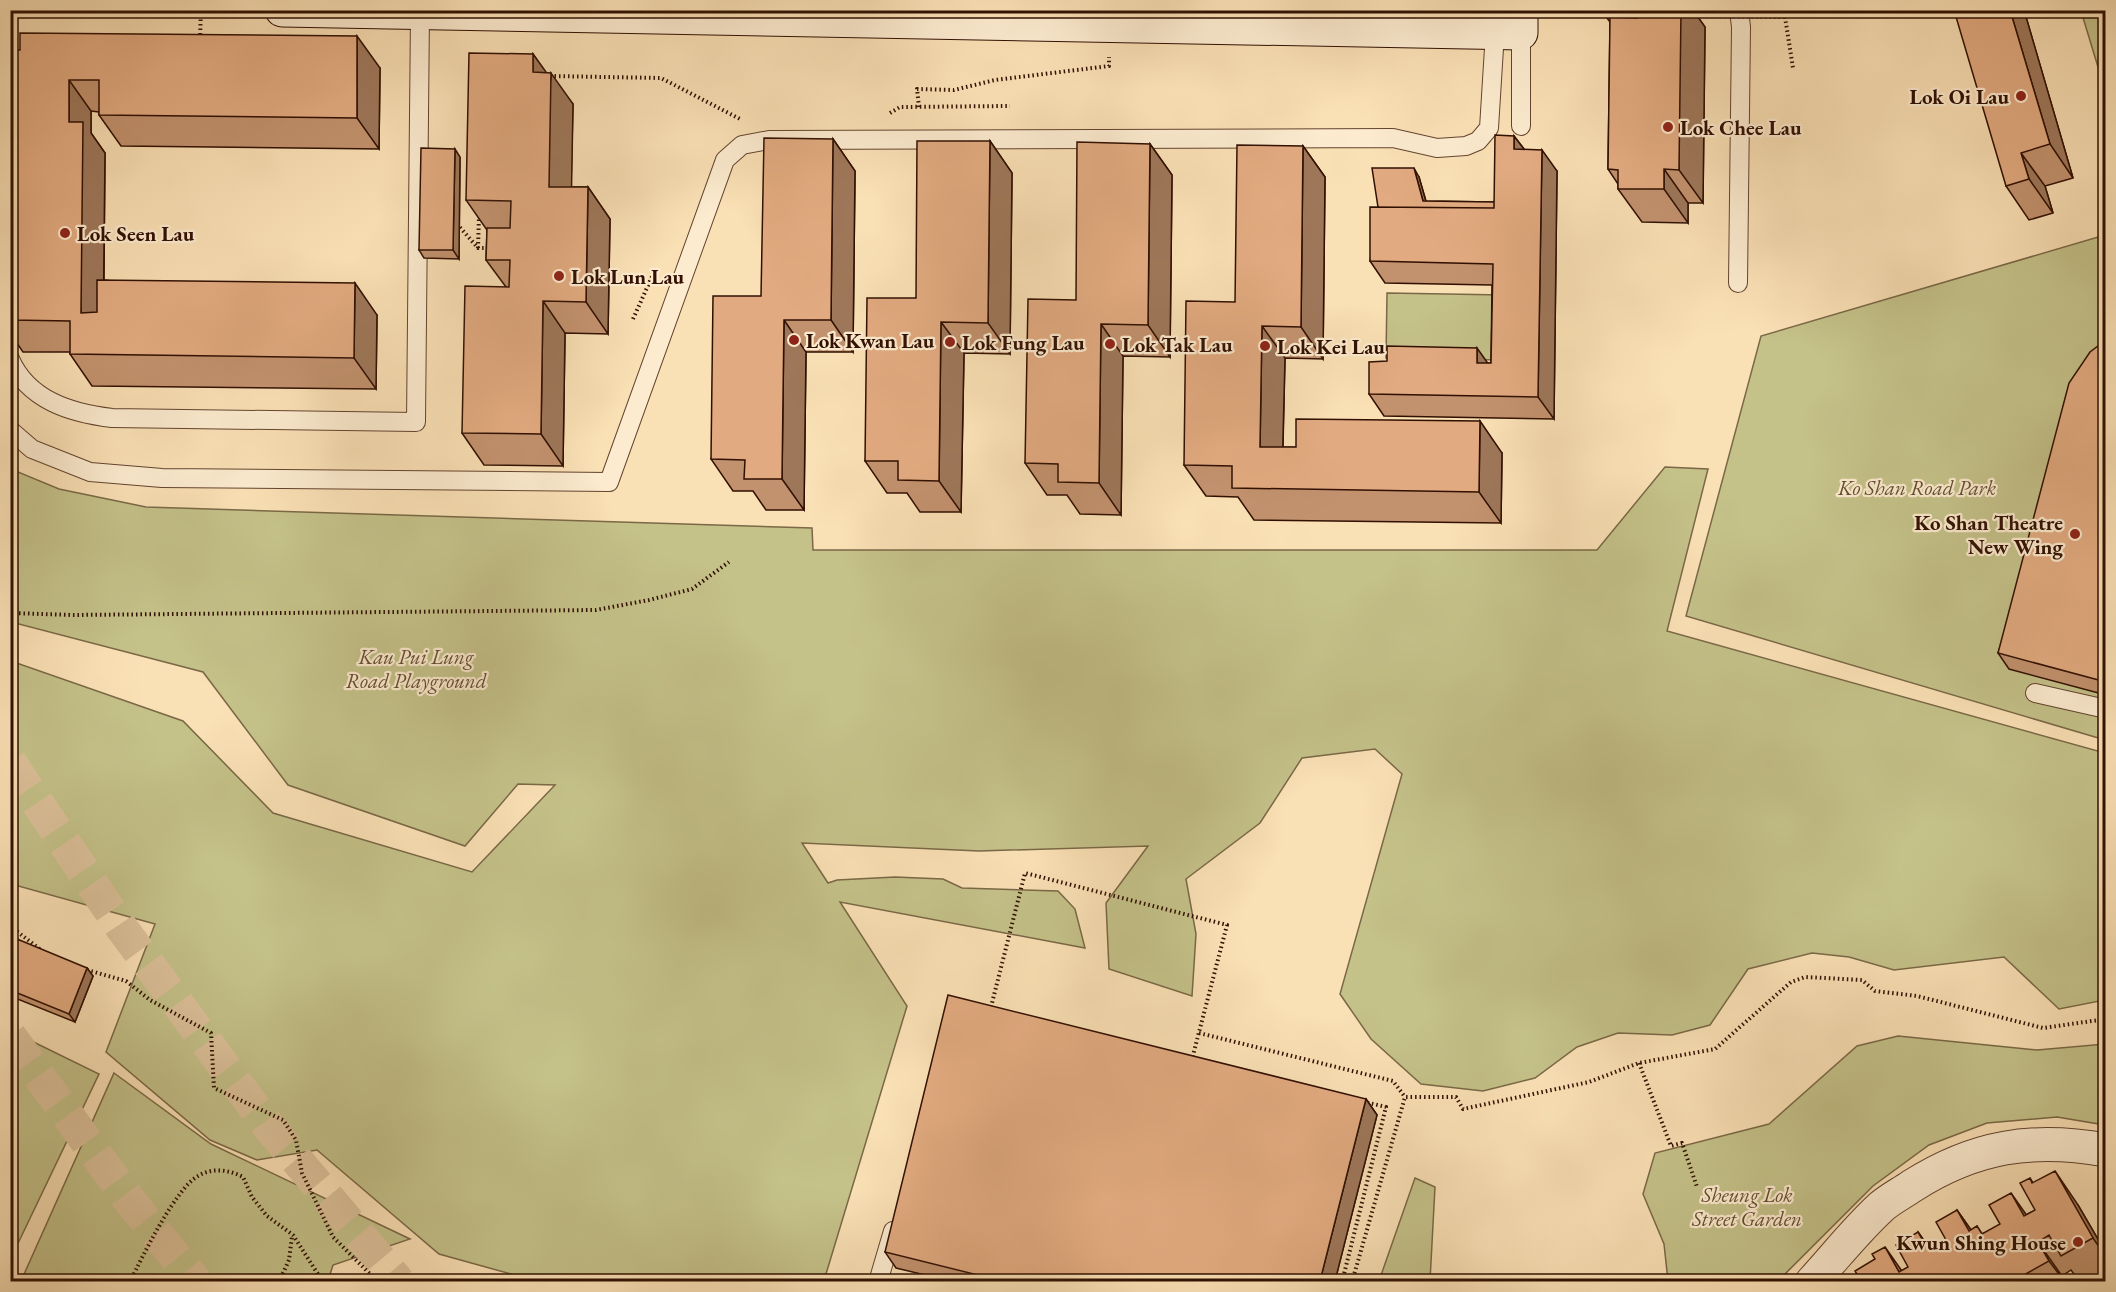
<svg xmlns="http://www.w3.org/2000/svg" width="2116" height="1292" viewBox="0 0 2116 1292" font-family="'EB Garamond',serif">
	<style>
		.green { fill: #c4c189; stroke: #7a6846; stroke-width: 1.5 }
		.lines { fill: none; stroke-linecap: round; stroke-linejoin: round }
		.highway-tunnel { stroke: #dcc19a; stroke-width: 33; stroke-dasharray: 33 16; stroke-linecap: butt }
		.lane-casing { stroke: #63442f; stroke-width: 20 }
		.street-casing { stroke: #63442f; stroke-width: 35 }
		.secondary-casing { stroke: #311002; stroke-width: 35 }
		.path { stroke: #311002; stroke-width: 4; stroke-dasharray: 1.5 3; stroke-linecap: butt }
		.lane { stroke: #fcebcf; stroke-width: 18 }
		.street { stroke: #fcebcf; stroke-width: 33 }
		.secondary { stroke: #fcebcf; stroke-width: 33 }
		.path-bridge { stroke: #311002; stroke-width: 4; stroke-dasharray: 1.5 3; stroke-linecap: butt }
		.wall { fill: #c2926e; stroke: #311002; stroke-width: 1.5 }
		.shaded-wall { fill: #9e775a; stroke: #311002; stroke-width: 1.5 }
		.building { fill: #e2aa80; stroke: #311002; stroke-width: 1.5 }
		.poi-dot { fill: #8f2418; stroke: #fcebcf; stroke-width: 2 }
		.labels { text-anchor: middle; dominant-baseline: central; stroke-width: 4.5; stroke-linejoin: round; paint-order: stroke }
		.poi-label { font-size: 21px; font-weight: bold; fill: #311002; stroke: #fcebcf; text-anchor: start }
		.park-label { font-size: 21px; font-style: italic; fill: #644e31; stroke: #fcebcf }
	</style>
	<rect width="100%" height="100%" fill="#fae0b5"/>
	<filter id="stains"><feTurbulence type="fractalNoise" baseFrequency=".00333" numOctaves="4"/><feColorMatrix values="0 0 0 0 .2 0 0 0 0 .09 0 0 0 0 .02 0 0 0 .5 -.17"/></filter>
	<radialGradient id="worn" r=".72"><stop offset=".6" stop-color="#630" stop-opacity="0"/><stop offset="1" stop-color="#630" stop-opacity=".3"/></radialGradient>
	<path class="green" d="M2081,11h24v79z
		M2105,235v505l-419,-124 75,-280z
		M1387,293l117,2 -1,65 -117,-2z
		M1665,467l43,2 -41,162 438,122v247l-46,9 -55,-52 -110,13 -45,-13 -37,-4 -64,16 -38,56 -38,10 -54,-2 -41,14 -42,31 -52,13 -62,-7 -50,-45 -31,-45 62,-220 -27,-25 -73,9 -42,65 -74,56 10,55 -4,62 -83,-27 -3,-66 42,-57 -169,5 -177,-8 26,40 9,-3 58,-3 48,2 19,9 96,3 17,18 10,39 -245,-46 67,104 -81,268 -22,8 -268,-1 -97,-27 -122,-104 -60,10 -47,-20 -104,-88 49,-128 -144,-40v-223l172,60 90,92 199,59 83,-87 -37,-1 -53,62 -177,-61 -85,-113 -192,-50v-153l48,20 87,18 666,21 1,22h784z
		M11,1031l88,43 -88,184z
		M1898,1036l139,14 68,-6v81l-48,-8 -70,6 -58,22 -56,41 -95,95h-110l-4,-37 -21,-50 12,-41 114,-29 88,-78z
		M114,1073l97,71 199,95 -77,26 -5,16h-307z
		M1415,1178l20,9 -5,94h-51z"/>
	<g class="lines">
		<path class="highway-tunnel" d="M10,762l111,165 148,200 130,155
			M10,1036l120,165 66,81"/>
		<defs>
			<path id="lane" d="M1521,33v93
				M1738,283l3,-256 -2,-17
				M10,359c18,41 60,54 102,59l304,4 4,-409
				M10,430l22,19 58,23 72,6 447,4 116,-322 17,-15 27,-5 624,-2 44,10 29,-2 12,-5 11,-13 6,-96
				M2035,693l71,16
				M878,1282l15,-51"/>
			<path id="street" d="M1812,1282c23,-25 44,-52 69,-75 9,-8 21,-14 31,-21 63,-40 120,-49 194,-36"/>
			<path id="secondary" d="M282,10l1239,23v-23"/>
		</defs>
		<use href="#lane" class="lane-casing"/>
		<use href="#street" class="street-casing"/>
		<use href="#secondary" class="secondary-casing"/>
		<path class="path" d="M1554,14l55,1
			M1785,17l8,51
			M200,39l1,-29
			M550,76l111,2 79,41
			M919,107l-2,-18 37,1 41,-10 114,-14v-9
			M890,113l10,-6 110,-1
			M457,224l21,24h12
			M478,248l1,-33
			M633,319l22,-49
			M10,613l63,2 523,-5 53,-10 43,-11 37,-27
			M10,926l31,24
			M87,970l39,11 24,19 61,33 3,55 69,32 13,20 6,33 31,64 45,45
			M991,1007l34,-134 202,52 -35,134
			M1199,1033l194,48 12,16
			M1639,1063l32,83 11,-3 15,44
			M905,1279l11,3
			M130,1282c12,-25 46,-94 68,-106 15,-9 31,-6 45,1l9,20 15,19 26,19 30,47
			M279,1282l10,-22 3,-24
			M1342,1282l44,-175 -21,-5
			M1352,1282l53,-185h51l7,12 126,-27 50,-19 76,-14 76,-67 14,-5 57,3 13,11 42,5 126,32 63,-9"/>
		<use href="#lane" class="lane"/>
		<use href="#street" class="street"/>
		<use href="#secondary" class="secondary"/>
		<path class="path-bridge" d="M1693,16l92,1"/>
	</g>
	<path class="wall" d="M1601,10h92l12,17 -2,176h-15v20l-46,-1 -24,-33v-5l-10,-15 2,-147z
		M2024,10l49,168 -28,8 8,27 -24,7 -23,-34z
		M10,50l370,18 -1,81 -258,-3 -22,-31v-3l-8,-1v22l14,20 -1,127 273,35 -1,74 -284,-3 -22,-32v-2h-47l-13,-19v-228h3v-6l-3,-5z
		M533,54l13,19 27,31 -2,83h17l22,32 -2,115 -43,-1 -2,133 -79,-1 -22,-32 44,-146 -20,-27 1,-30 -21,-30z
		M1514,136l10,13 33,22 -3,248 -170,-3 -15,-22 119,-31h3l1,-78 -107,-2 -15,-22 8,-54 41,-30 7,24 68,1z
		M833,139l22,32 -2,181h-47l-2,158h-38l-13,-19h-20l-22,-32z
		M990,141l22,32 -2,181 -46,-1 -3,159h-41l-13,-19h-20l-22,-32 51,-163z
		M1150,144l22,31 -2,182 -47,-1 -2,159 -41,-1 -13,-19h-20l-22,-32 51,-163z
		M1303,146l22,31 -2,182 -38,-1 -2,89 219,6 -1,70 -247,-3 -16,-23 -32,-1 -22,-31 51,-163z
		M460,157l-1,102 -35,-1 -5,-8z
		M2106,340v355l-97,-26 -11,-16z
		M10,955l77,13 6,8 -18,46 -65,-26z
		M1366,1099l11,16 -42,166h-385l-54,-13 -11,-16z
		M2030,1178l3,5 45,22 28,48v26l-6,2h-21l-8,-11 -9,6 3,5h-204l41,-10 6,-4 10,-35 12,17 16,-9 11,-30 14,20 6,-4 5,8 44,-19 9,-5z"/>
	<path class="shaded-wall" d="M1677,10h16l12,17 -2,176 -24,-33z
		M2010,10h14l49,168 -23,-34z
		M357,36l23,32 -1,81 -22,-31z
		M533,54l18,25v-6l22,31 -2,114 -22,-31 -16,-115z
		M69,80l22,31v22l14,20 -2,191 -22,-31 -12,-191z
		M1514,136l16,21 -16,-8z
		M833,139l22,32 -2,181 -22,-32z
		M990,141l22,32 -2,181 -22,-31z
		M1150,144l22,31 -2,182 -22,-32z
		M1303,146l22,31 -2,182 -22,-32z
		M455,149l5,8 -1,102 -6,-9z
		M1542,150l15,21 -3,248 -16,-22z
		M2021,153l24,33 8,27 -24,-34z
		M1414,168l5,9 9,32 -5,-8z
		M1664,169l24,34v20l-24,-34z
		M588,187l22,32 -2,115 -22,-32z
		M355,283l22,32 -1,74 -22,-31z
		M543,301l22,32 -2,133 -22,-32z
		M784,320l22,32 -2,158 -22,-31z
		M941,322l23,31 -3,159 -22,-31z
		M1101,324l22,32 -2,159 -22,-32z
		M1262,326l23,32 -3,120 -22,-31z
		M1477,348l15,21 -15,-6z
		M1480,421l22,32 -1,70 -22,-31z
		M87,968l6,8 -18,46 -6,-8z
		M1366,1099l11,16 -42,166h-15z
		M2055,1171l23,34 28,48v4l-13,-19z
		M2011,1193l24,34 -11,-11z
		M1957,1210l24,34 -12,-13z
		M1918,1232l24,34 -14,-16z
		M2038,1242l24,34 3,5h-1l-15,-20z
		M1885,1247l24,34 -10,-9z"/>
	<path class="building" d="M1637,10h44l-2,160 -15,-1v20h-46v-19l-10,-1 2,-152 27,1z
		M1954,10h56l40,134 -29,9 8,26 -23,7z
		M20,33l337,3v82l-258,-3v-35h-30v42h14l-2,191 16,-1v-32l258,3 -1,75 -284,-4v-33l-60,-1v-215h3l1,-26h-4v-29h10z
		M469,53l64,1v18l18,1 -2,114h39l-2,115 -43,-1 -2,133 -79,-1 3,-147 44,1 1,-27h-24l1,-32h23l1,-27 -45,-1z
		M1495,135l19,1v13l28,1 -4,247 -169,-3v-32l18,-1v-15l90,2v15h14l2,-99 -123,-3v-54l124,1z
		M764,138l69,1 -2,181h-47l-2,159h-38l1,-19 -34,-1 2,-163h48z
		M917,141h73l-2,182 -47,-1 -2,159 -41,-1v-19h-33l2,-163h49z
		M1077,142l73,2 -2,181 -47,-1 -2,159 -41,-1v-18l-33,-1 3,-164 48,1z
		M1237,145l66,1 -2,181 -39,-1 -2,121h36v-28l184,2 -1,71 -247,-4v-22l-48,-1 2,-164 49,1z
		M421,148l34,1 -2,101h-34z
		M1372,168h42l9,33 71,1v6l-116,-1z
		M2106,340v342l-108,-29 71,-270 21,-31z
		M17,939l70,29 -18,46 -59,-24v-35z
		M948,995l418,104 -46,182h-318l-117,-29z
		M2055,1171l38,67 -32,18 -12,-21 -11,7 11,19 -36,20h-42l-3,-6 -10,6h-97l-6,-10 20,-12 -3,-5 13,-7 14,25 9,-5 -12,-22 22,-13 10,18 18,-10 -10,-18 21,-12 12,21 8,-5 5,8 18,-10 -11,-19 22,-12 13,23 11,-6 -15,-27 10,-5 2,5z"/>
	<g class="poi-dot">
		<circle cx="2021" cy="96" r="6"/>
		<circle cx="1668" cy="127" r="6"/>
		<circle cx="65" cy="233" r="6"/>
		<circle cx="559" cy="276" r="6"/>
		<circle cx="794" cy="340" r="6"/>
		<circle cx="950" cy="342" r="6"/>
		<circle cx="1110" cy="344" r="6"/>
		<circle cx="1265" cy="346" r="6"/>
		<circle cx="2075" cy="534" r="6"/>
		<circle cx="2078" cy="1242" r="6"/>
	</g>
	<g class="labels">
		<g class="poi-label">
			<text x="2009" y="96" text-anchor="end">Lok Oi Lau</text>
			<text x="1680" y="127">Lok Chee Lau</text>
			<text x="77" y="233">Lok Seen Lau</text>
			<text x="571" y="276">Lok Lun Lau</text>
			<text x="806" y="340">Lok Kwan Lau</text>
			<text x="962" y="342">Lok Fung Lau</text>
			<text x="1122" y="344">Lok Tak Lau</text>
			<text x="1277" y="346">Lok Kei Lau</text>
			<text x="2063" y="522" text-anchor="end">Ko Shan Theatre<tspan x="2063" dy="24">New Wing</tspan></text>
			<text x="2066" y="1242" text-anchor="end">Kwun Shing House</text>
		</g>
		<g class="park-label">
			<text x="1917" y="487">Ko Shan Road Park</text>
			<text x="416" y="656">Kau Pui Lung<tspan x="416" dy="24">Road Playground</tspan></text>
			<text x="1747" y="1194">Sheung Lok<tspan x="1747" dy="24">Street Garden</tspan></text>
		</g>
	</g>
	<rect width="2116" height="1292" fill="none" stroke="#fae0b5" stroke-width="36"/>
	<rect x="12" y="12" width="2092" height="1268" fill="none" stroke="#311002" stroke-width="3"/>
	<rect x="18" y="18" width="2080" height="1256" fill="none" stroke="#311002" stroke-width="1.5"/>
	<rect width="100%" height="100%" filter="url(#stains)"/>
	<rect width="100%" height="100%" fill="url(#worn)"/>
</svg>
